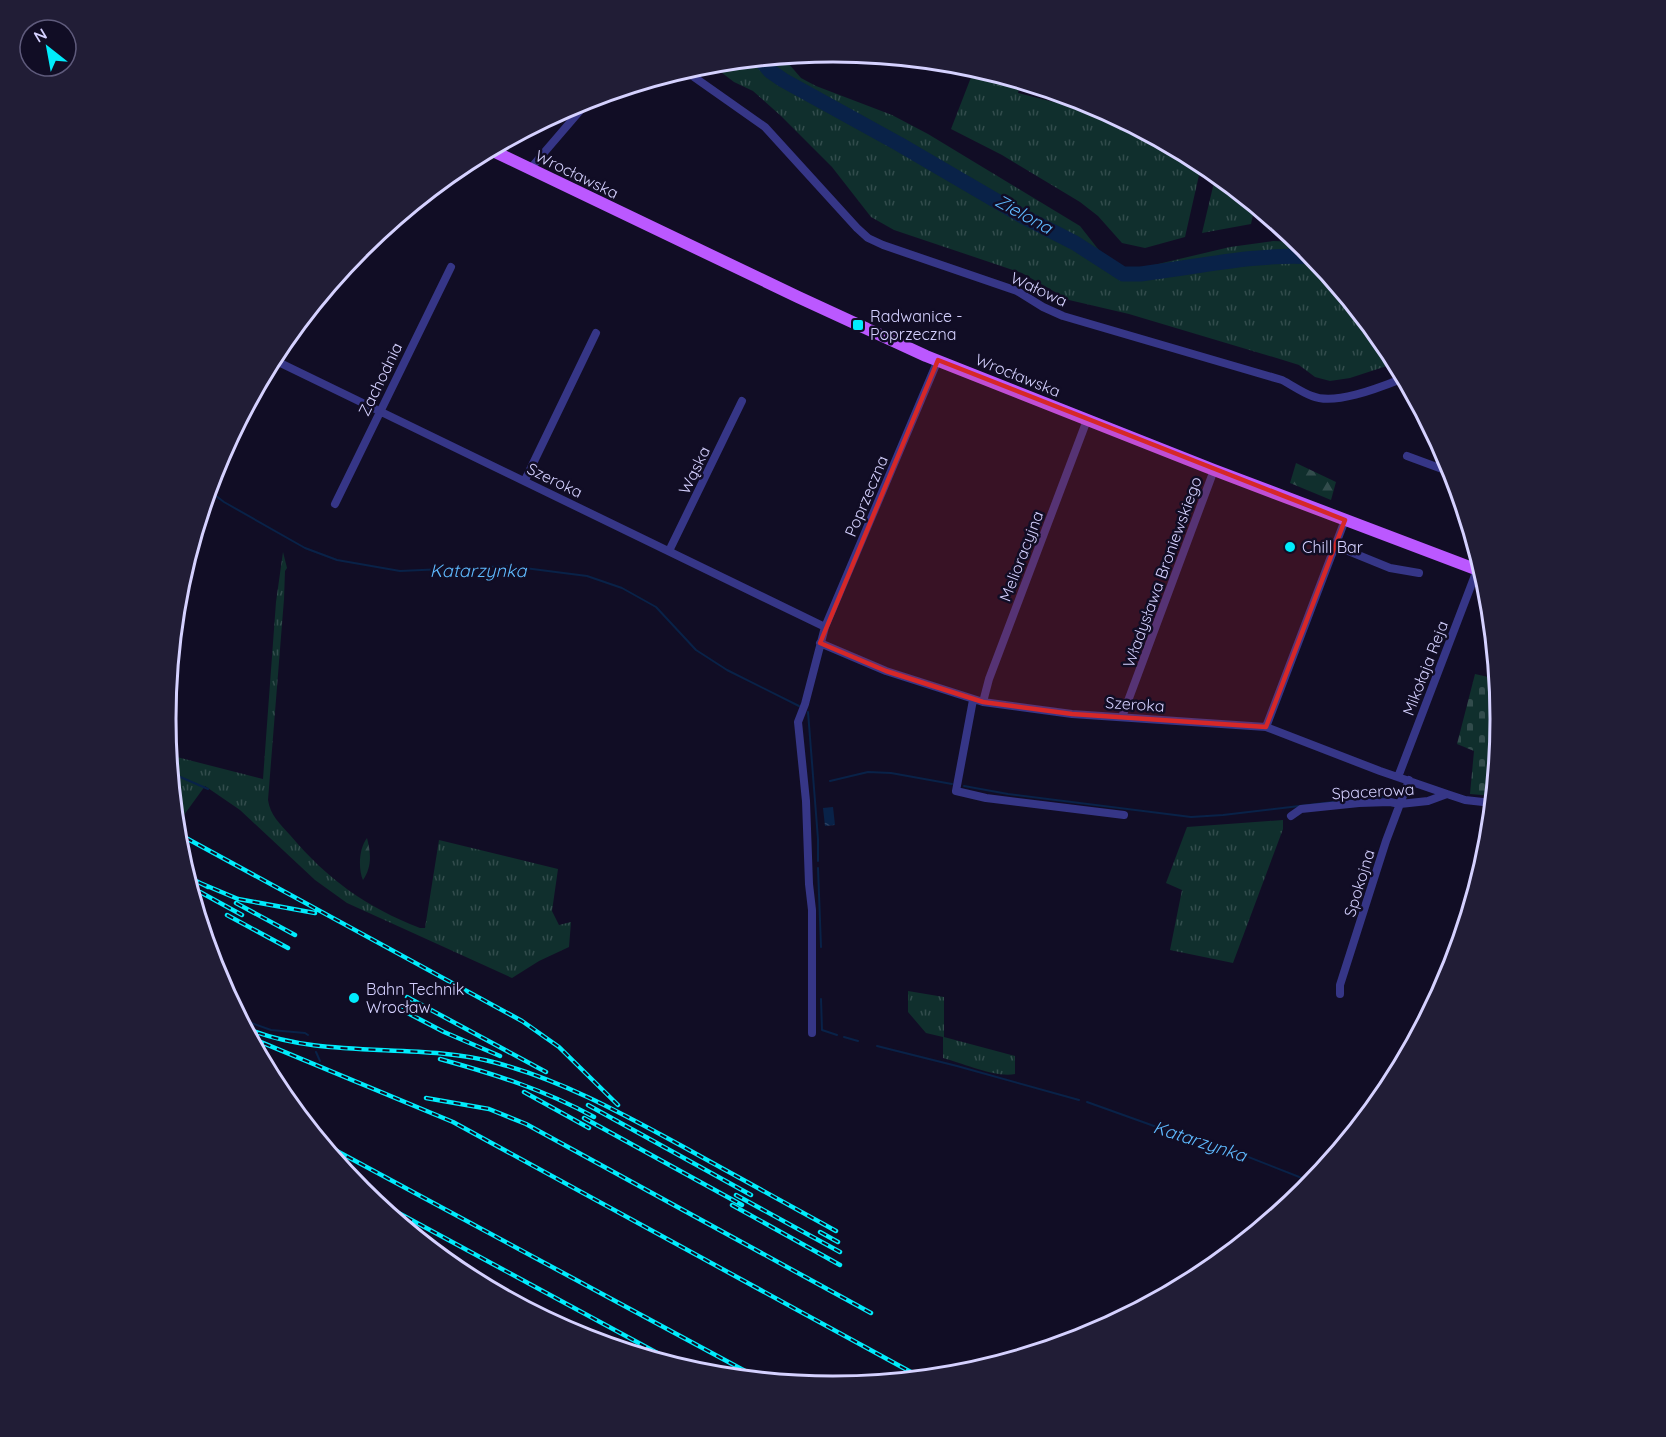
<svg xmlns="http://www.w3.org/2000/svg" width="1666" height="1437" viewBox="0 0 1666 1437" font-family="Quicksand,sans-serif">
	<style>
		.grass { fill: url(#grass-tufts) }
		.forest { fill: url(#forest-firs) }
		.cemetery { fill: url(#cemetery-stones) }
		.park { fill: url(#park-crowns) }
		.water { fill: url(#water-ripples) }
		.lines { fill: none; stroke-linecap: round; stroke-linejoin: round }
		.stream { stroke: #092248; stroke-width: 2 }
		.river { stroke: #092248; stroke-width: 15 }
		.street { stroke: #363687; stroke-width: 8 }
		.primary { stroke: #bb58ff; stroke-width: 12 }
		.rail-casing { stroke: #00ecfc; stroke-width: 4.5 }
		.rail { stroke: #110d25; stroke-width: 2; stroke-dasharray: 7; stroke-linecap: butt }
		.marked { fill: #d62828; fill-opacity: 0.2; stroke: #d62828; stroke-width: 4.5; stroke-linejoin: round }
		.poi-dot { fill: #00ecfc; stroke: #110d25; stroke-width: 2 }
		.labels { text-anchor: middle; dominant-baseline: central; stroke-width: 5; stroke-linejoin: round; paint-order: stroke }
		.street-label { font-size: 16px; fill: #d5d1ff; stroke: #110d25 }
		.poi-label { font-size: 16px; fill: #d5d1ff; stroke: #110d25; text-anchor: start }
		.water-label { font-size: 18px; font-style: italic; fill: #5fbaff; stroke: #110d25 }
		.rim { fill: none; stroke: #d5d1ff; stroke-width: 3 }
	</style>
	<defs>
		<pattern id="grass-tufts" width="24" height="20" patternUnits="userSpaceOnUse" patternTransform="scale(1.5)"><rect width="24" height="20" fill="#102f2d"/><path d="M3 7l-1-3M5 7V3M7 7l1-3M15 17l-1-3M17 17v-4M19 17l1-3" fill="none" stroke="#324c4c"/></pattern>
		<pattern id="forest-firs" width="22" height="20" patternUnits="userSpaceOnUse" patternTransform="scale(1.5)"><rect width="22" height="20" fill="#102f2d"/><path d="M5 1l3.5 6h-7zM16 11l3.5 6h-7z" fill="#324c4c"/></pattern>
		<pattern id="cemetery-stones" width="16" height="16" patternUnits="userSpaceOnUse" patternTransform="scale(1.5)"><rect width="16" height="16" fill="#102f2d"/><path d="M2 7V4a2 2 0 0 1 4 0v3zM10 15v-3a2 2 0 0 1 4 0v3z" fill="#324c4c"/></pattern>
		<pattern id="park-crowns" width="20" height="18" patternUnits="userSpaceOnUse" patternTransform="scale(1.5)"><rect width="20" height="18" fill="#102f2d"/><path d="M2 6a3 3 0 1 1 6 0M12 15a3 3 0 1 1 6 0" fill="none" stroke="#324c4c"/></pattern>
		<pattern id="water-ripples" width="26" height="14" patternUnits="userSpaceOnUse" patternTransform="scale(1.5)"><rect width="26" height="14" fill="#092248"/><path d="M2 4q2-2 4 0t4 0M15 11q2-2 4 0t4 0" fill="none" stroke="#2c4163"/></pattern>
	</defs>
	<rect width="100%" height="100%" fill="#110d25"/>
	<path class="grass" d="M782,56l19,22 15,8 76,29 36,19 152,92 22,28 9,8 15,6h15l89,-21 43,-6 26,1 6,5 83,101 8,15 -46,15 -20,3 -15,-4 -16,-12 -16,-5 -154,-46 -60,-14 -47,-27 -128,-43 -23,-13 -39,-50 -51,-51 -28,-25 -19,-9 -25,-19z
		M975,67l46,14 -3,12 103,26 81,43 -17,75 -40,11 -23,-5 -24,-27 -18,-14 -78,-47 -51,-26z
		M1216,174l39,32 -4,18 -49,9z
		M283,552l4,16 -2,3 -1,28 -16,201c2,15 12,24 22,35 37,44 76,72 130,93h5l14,-88 119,29 -6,42 7,14 12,-3 -2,25 -30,14 -27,17 -165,-75 -32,-23 -75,-70 -35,-24 -29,40 -7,-71 94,24 13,-177z
		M1283,820v9l-50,134 -63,-13 12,-60 -16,-7 21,-56z
		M908,991l36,6v40l71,19v18c-19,4 -53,-11 -72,-16v-21l-17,-4 -18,-21z"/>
	<path class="forest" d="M1296,463l40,19 -5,18 -41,-17z
		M367,838c4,15 5,29 -4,42 -5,-11 -4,-32 4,-42z"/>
	<path class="cemetery" d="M1475,674l22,5 3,40 -7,77 -23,-2 4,-43 -17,-7z"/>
	<path class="park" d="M980,69l31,9 -4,11 -30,-11z"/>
	<path class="water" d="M833,807l2,18 -10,1 -2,-18z"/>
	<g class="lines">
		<path class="stream" d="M208,490l16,12 81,46 32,12 63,11 109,-5 78,10 35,12 34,19 40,43 31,20 72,36
			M808,712l10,127v22
			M171,773l37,16
			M830,781l38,-9 23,1 61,11
			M964,786l44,8 183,23 32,-2 127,-15
			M1362,799l30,-3
			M818,868l3,79
			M821,999l1,31 15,5
			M240,1019l31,11 34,3 3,2
			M844,1037l14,4
			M877,1046l80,20 122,34
			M316,1052l4,9
			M1087,1102l81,29 32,7 112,44"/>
		<path class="river" d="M759,58l11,13 13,9 116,64 125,73 51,26 48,31h17c58,-7 116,-21 174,-17"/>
		<path class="street" d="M684,70l81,57 92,101 11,10 15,7 134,46 26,16 20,9 219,64c10,5 19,12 30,16 23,10 69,-9 92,-18
			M530,169l61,-71
			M272,359l553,268
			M1407,456l46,17
			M525,480l71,-147
			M335,504l116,-237
			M1336,546l54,22 29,5
			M669,551l73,-150
			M820,643l66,28 97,31 89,12 194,13 114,44 67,23
			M973,700l-17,91 30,7 138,17
			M983,702l6,-23 98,-259
			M1122,717l92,-247
			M1266,727l79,-207
			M1398,777l79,-207
			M1291,816l10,-7 58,-6 31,-1 10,2 28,-3 19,-7 18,6 27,3
			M1340,994v-9l46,-144 23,-61
			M812,1033v-123l-3,-26 -3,-83 -8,-79 7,-18 20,-77 113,-267"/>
		<path class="primary" d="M489,149l309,148 128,59 288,114 269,102"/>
		<defs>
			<path id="rail" d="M186,838l336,183 37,26 59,58
				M186,876l22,11
				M200,883l38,16 77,14
				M200,892l42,23
				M236,903l59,32
				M227,915l61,33
				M407,997l139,75
				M400,1009l44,23 56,24
				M245,1028c80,33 170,13 252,35 66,18 124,50 183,82 52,29 104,57 156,86
				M251,1038l202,84 467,255
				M440,1059c54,15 105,31 154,58
				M524,1092l65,36
				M426,1098l63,11 37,15 345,189
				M588,1105l163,90
				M584,1118l158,87
				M322,1143l438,236
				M736,1195l104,57
				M369,1197l316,171
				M732,1205l108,60
				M820,1232l18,10"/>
		</defs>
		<use href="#rail" class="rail-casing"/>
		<use href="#rail" class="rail"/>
	</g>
	<path class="marked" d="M938,360l407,160 -79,207 -194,-13 -89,-12 -97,-31 -66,-28z"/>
	<g class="poi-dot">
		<rect x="852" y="319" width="12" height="12" rx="3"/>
		<circle cx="1290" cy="547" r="6"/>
		<circle cx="354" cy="998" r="6"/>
	</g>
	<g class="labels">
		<g class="street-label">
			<text transform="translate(577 174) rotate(26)">Wrocławska</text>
			<text transform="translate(1039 289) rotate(25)">Wałowa</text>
			<text transform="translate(1018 375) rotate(22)">Wrocławska</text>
			<text transform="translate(380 379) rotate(-64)">Zachodnia</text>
			<text transform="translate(694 470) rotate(-64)">Wąska</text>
			<text transform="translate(555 480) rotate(26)">Szeroka</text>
			<text transform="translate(866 496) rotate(-67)">Poprzeczna</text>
			<text transform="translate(1021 556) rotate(-69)">Melioracyjna</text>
			<text transform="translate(1162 572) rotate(-70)">Władysława Broniewskiego</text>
			<text transform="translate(1425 668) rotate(-69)">Mikołaja Reja</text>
			<text transform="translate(1135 704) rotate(4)">Szeroka</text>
			<text transform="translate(1373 791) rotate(-3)">Spacerowa</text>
			<text transform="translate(1359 883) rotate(-73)">Spokojna</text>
		</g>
		<g class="poi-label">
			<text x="870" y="316">Radwanice -<tspan x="870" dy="18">Poprzeczna</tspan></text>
			<text x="1302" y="547">Chill Bar</text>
			<text x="366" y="989">Bahn Technik<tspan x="366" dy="18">Wrocław</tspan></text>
		</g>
		<g class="water-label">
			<text transform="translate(1024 214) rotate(29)">Zielona</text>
			<text x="478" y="570">Katarzynka</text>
			<text transform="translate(1200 1141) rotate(18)">Katarzynka</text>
		</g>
	</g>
	<path d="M0 0H1666V1437H0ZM176 719a657 657 0 1 1 1314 0a657 657 0 1 1-1314 0Z" fill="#211d36" fill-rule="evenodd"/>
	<path class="rim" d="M176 719a657 657 0 1 1 1314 0a657 657 0 1 1-1314 0Z"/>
	<g transform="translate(48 48) rotate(329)"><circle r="28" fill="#110d25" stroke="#5f5b7c" stroke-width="1.5"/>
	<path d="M0-4.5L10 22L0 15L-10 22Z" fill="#00ecfc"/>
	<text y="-9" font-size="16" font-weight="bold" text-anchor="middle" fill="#d5d1ff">N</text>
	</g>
</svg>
